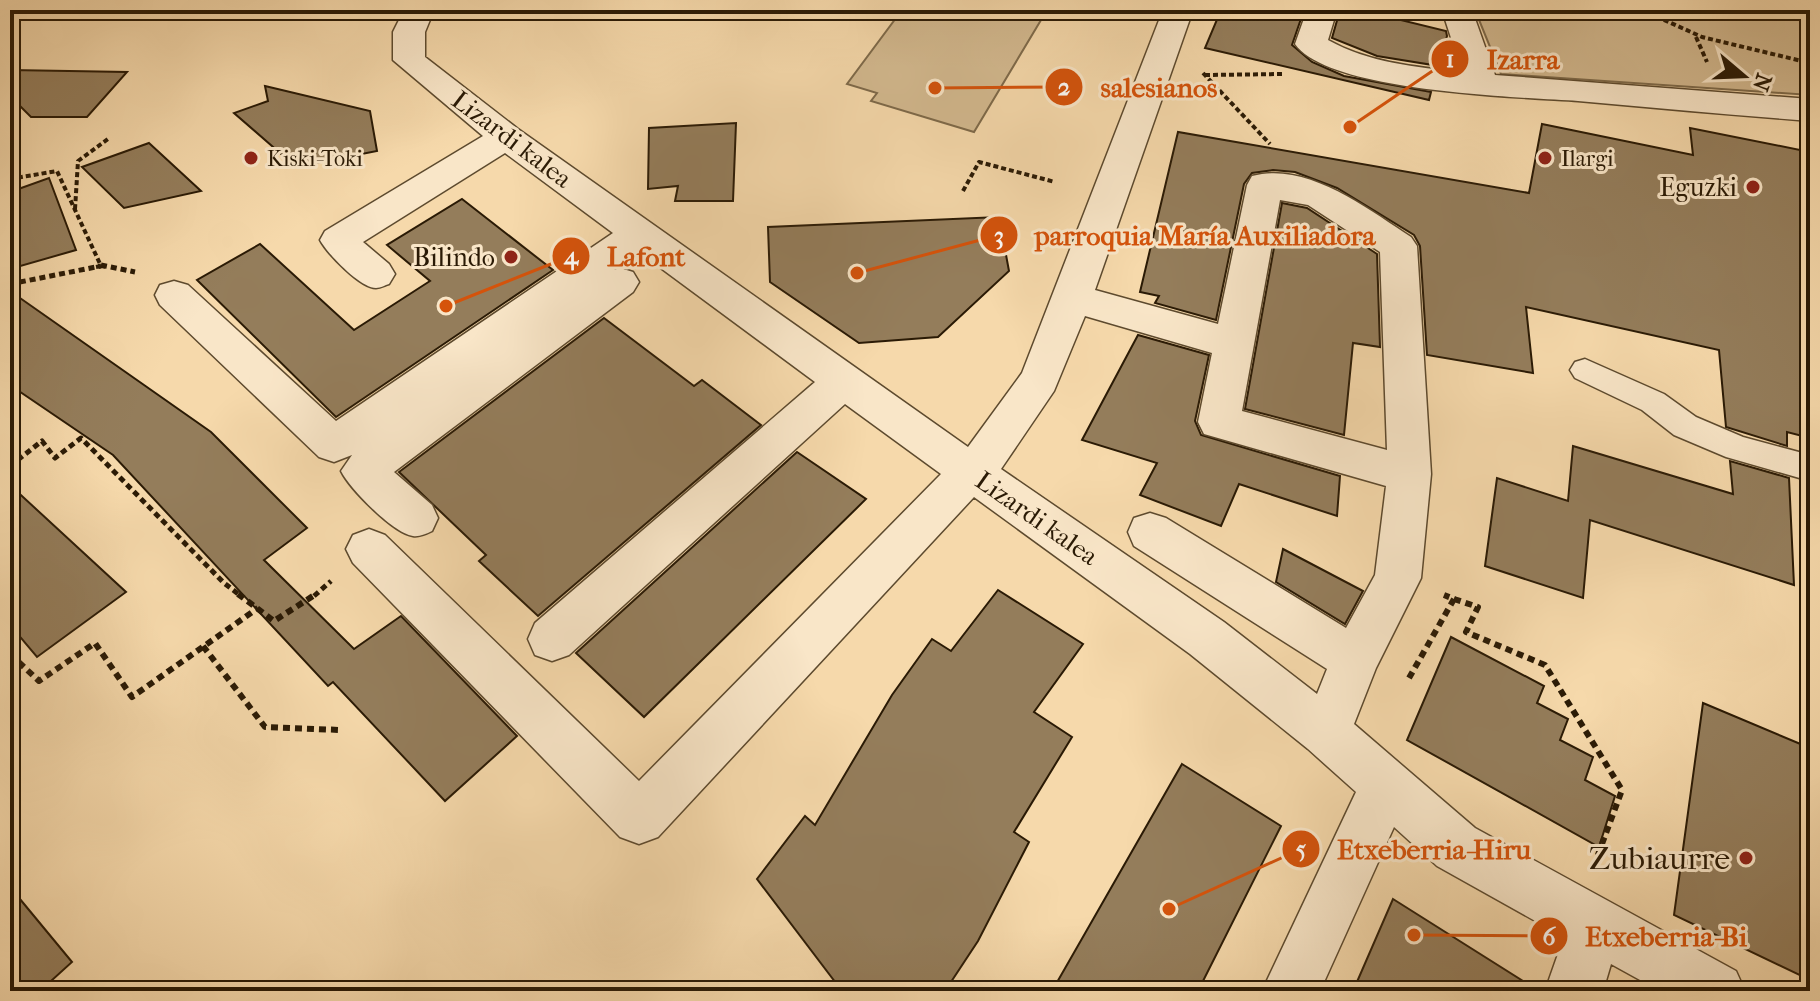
<svg xmlns="http://www.w3.org/2000/svg" width="1820" height="1001" font-family="'IM FELL French Canon',serif">
<rect width="100%" height="100%" fill="#f6d9ab"/>
<filter id="stains"><feTurbulence type="fractalNoise" baseFrequency=".0025" numOctaves="4"/><feColorMatrix values="0 0 0 0 .2 0 0 0 0 .09 0 0 0 0 .02 0 0 0 .5 -.17"/></filter>
<radialGradient id="worn" r=".72"><stop offset=".6" stop-color="#630" stop-opacity="0"/><stop offset="1" stop-color="#630" stop-opacity=".3"/></radialGradient>
<g fill="#d3b98f" stroke="#7e6a4a" stroke-width="2">
<polygon points="902,10 1047,10 974,132 871,101 877,93 847,84"/>
<polygon points="1475,10 1810,10 1810,95 1501,74"/>
</g>
<g fill="#947d5b" stroke="#2a1a05" stroke-width="2">
<polygon points="1221,10 1304,10 1292,45 1312,62 1344,76 1431,92 1429,100 1205,48"/>
<polygon points="1340,10 1360,10 1446,31 1447,36 1439,66 1377,56 1332,38"/>
<polygon points="10,70 127,72 87,117 31,117 10,96"/>
<polygon points="265,86 370,111 377,151 296,167 234,113 268,101"/>
<polygon points="736,123 733,201 675,201 678,186 648,189 649,128"/>
<polygon points="1542,124 1693,155 1690,128 1810,152 1810,438 1787,432 1787,446 1726,427 1719,350 1526,307 1533,373 1427,355 1420,246 1414,235 1337,188 1295,172 1273,170 1252,173 1244,184 1216,320 1155,303 1159,296 1140,292 1178,132 1529,193"/>
<polygon points="149,143 201,191 124,208 82,167"/>
<polygon points="49,178 76,250 10,269 10,192"/>
<polygon points="462,199 553,270 336,417 197,280 260,244 354,330 430,281 387,245"/>
<polygon points="1282,203 1307,208 1377,254 1380,347 1353,343 1344,435 1245,409"/>
<polygon points="999,217 1009,271 938,337 859,343 770,282 768,227"/>
<polygon points="10,291 211,432 307,528 264,560 354,649 401,616 517,736 445,801 333,682 328,686 113,455 10,385"/>
<polygon points="604,318 694,386 702,380 761,425 538,616 479,561 486,555 399,472"/>
<polygon points="1138,335 1209,355 1195,421 1201,435 1340,476 1337,516 1239,484 1221,526 1140,495 1157,463 1082,440"/>
<polygon points="1573,446 1733,494 1730,461 1789,478 1794,585 1590,520 1583,598 1485,566 1497,478 1568,501"/>
<polygon points="797,452 866,499 644,717 576,653"/>
<polygon points="10,485 126,592 37,657 10,625"/>
<polygon points="1283,549 1363,591 1345,624 1276,582"/>
<polygon points="998,590 1083,644 1034,712 1072,737 1014,832 1029,842 978,941 945,991 842,991 757,879 805,816 815,825 892,695 932,639 951,651"/>
<polygon points="1451,637 1544,686 1537,703 1568,719 1560,740 1593,757 1585,780 1615,796 1599,847 1407,740"/>
<polygon points="1703,703 1810,748 1810,980 1674,915"/>
<polygon points="1182,764 1281,826 1198,991 1052,991"/>
<polygon points="10,887 72,962 40,991 10,991"/>
<polygon points="1393,899 1539,991 1353,991"/>
</g>
<g fill="none" stroke-linecap="round" stroke-linejoin="round">
<defs>
<polygon id="lane" points="1585,359 1664,394 1696,417 1743,437 1810,455 1810,481 1726,457 1674,435 1642,410 1575,378 1570,370 1575,362"/>
<g id="street">
<path d="M404 10H434L425 32V57L518 129 968 447 1022 373 1163 10H1193L1095 290 1218 324 1247 185 1252 176C1307 161 1368 209 1411 237L1417 246 1431 474 1421 578 1376 668 1354 724 1475 828 1736 971 1745 991H1660L1611 964 1603 991H1545L1564 937 1437 866 1394 827 1320 991H1262L1356 792 1308 749 1190 654 974 497 658 837 639 844 620 837 353 563 346 549 353 535 369 529 385 535 639 781 941 474 845 404 569 655 552 661 535 655 528 639 535 623 815 382 639 252 614 270 620 268 633 272 639 282 633 292 394 472 432 505 438 518 432 531C426 534 419 537 413 536 393 533 350 489 341 471L352 455 334 462 319 457 160 305 155 295 160 285 174 281 188 285 336 421 613 233 505 153 363 242 389 264 395 274 389 284C385 285 381 288 376 288 360 288 327 253 320 240L325 231 483 136 393 60V32ZM1280 200 1308 205 1380 252 1387 450 1242 411ZM1085 316 1212 353 1198 422 1204 434 1386 486 1375 575 1346 628 1166 518 1150 513 1134 518 1128 532 1134 546 1327 669 1317 694 1224 622 1001 469 1054 391Z"/>
<path d="M1307 10H1337L1328 40C1369 63 1416 67 1462 72L1442 10H1472L1495 75 1810 99V121C1733 115 1655 108 1578 101 1520 97 1328 92 1295 44Z"/>
</g>
</defs>
<use href="#lane" stroke="#5d4a2e" stroke-width="3"/>
<use href="#street" stroke="#5d4a2e" stroke-width="3"/>
<g stroke="#2a1a05" stroke-width="4" stroke-dasharray="5 3" stroke-linecap="butt">
<polyline points="1642,10 1702,37 1810,63"/>
<polyline points="1696,37 1707,62"/>
<polyline points="1203,73 1270,144"/>
<polyline points="1205,75 1283,74"/>
<polyline points="10,179 57,171 101,266 107,267"/>
<polyline points="963,191 979,162 1055,182"/>
<polyline points="75,209 78,161 108,139"/>
<polyline points="96,267 101,266"/>
</g>
<g stroke="#2a1a05" stroke-width="5" stroke-dasharray="6 4" stroke-linecap="butt">
<polyline points="101,265 135,272"/>
<polyline points="10,284 101,266"/>
<polyline points="10,466 42,441 55,458 81,438 224,583 241,596"/>
<polyline points="314,596 331,581"/>
</g>
<g stroke="#2a1a05" stroke-width="6" stroke-dasharray="7 5" stroke-linecap="butt">
<polyline points="238,594 274,621 316,594"/>
<polyline points="1454,599 1478,607 1466,632 1545,665 1622,790 1596,860"/>
<polyline points="203,646 265,727 341,730"/>
<polyline points="10,654 39,681 95,643 132,697 258,608"/>
<polyline points="1409,678 1454,599 1444,595"/>
</g>
<use href="#lane" fill="#f9e6c8" fill-rule="evenodd"/>
<use href="#street" fill="#f9e6c8" fill-rule="evenodd"/>
</g>
<g fill="#8f2418" stroke="#f9e6c8" stroke-width="3">
<circle cx="251" cy="158" r="8"/>
<circle cx="1545" cy="158" r="8"/>
<circle cx="1753" cy="187" r="8"/>
<circle cx="511" cy="257" r="8"/>
<circle cx="1746" cy="858" r="8"/>
</g>
<g text-anchor="middle" stroke-width="6" stroke-linejoin="round" paint-order="stroke">
<g font-size="22" fill="#2a1a05" stroke="#f9e6c8" text-anchor="start">
<text x="267" y="166">Kiski-Toki</text>
<text x="1561" y="166">Ilargi</text>
</g>
<g font-size="26" fill="#2a1a05" stroke="#f9e6c8">
<text transform="translate(512 139) rotate(37)" y="9">Lizardi kalea</text>
<text transform="translate(1037 518) rotate(35)" y="9">Lizardi kalea</text>
</g>
<g font-size="26" fill="#2a1a05" stroke="#f9e6c8" text-anchor="end">
<text x="1737" y="196">Eguzki</text>
<text x="495" y="266">Bilindo</text>
</g>
<g font-size="32" fill="#2a1a05" stroke="#f9e6c8" text-anchor="end">
<text x="1730" y="869">Zubiaurre</text>
</g>
</g>
<path fill="none" stroke="#d5530b" stroke-width="3" d="M1350 127L1450 59M935 88L1064 87M857 273L999 235M446 306L571 256M1169 909L1301 849M1414 935L1549 936"/>
<g fill="#d5530b" stroke="#f9e6c8" stroke-width="3">
<circle cx="1350" cy="127" r="8"/>
<circle cx="935" cy="88" r="8"/>
<circle cx="857" cy="273" r="8"/>
<circle cx="446" cy="306" r="8"/>
<circle cx="1169" cy="909" r="8"/>
<circle cx="1414" cy="935" r="8"/>
<circle cx="1450" cy="59" r="20"/>
<circle cx="1064" cy="87" r="20"/>
<circle cx="999" cy="235" r="20"/>
<circle cx="571" cy="256" r="20"/>
<circle cx="1301" cy="849" r="20"/>
<circle cx="1549" cy="936" r="20"/>
</g>
<g font-size="24" text-anchor="middle" font-weight="bold" fill="#fff">
<text x="1450" y="67">1</text>
<text x="1064" y="95">2</text>
<text x="999" y="244">3</text>
<text x="571" y="264">4</text>
<text x="1301" y="857">5</text>
<text x="1549" y="945">6</text>
</g>
<g font-size="28" text-anchor="middle" font-weight="bold" fill="#d5530b" stroke="#f9e6c8" stroke-width="6" stroke-linejoin="round" paint-order="stroke">
<text x="1523" y="69">Izarra</text>
<text x="1159" y="97">salesianos</text>
<text x="1205" y="245">parroquia María Auxiliadora</text>
<text x="646" y="266">Lafont</text>
<text x="1434" y="859">Etxeberria-Hiru</text>
<text x="1666" y="946">Etxeberria-Bi</text>
</g>
<rect width="1820" height="1001" fill="none" stroke="#f6d9ab" stroke-width="40"/>
<rect x="12" y="12" width="1796" height="977" fill="none" stroke="#2a1a05" stroke-width="4"/>
<rect x="20" y="20" width="1780" height="961" fill="none" stroke="#2a1a05" stroke-width="2"/>
<g transform="translate(1744 76) rotate(109)" stroke="#f9e6c8" stroke-width="6" paint-order="stroke">
<path d="M0-6L14 30L0 20L-14 30Z" fill="#2a1a05"/>
<text y="-12" font-size="22" font-weight="bold" text-anchor="middle" fill="#2a1a05">N</text>
</g>
<rect width="100%" height="100%" filter="url(#stains)"/>
<rect width="100%" height="100%" fill="url(#worn)"/>
</svg>
